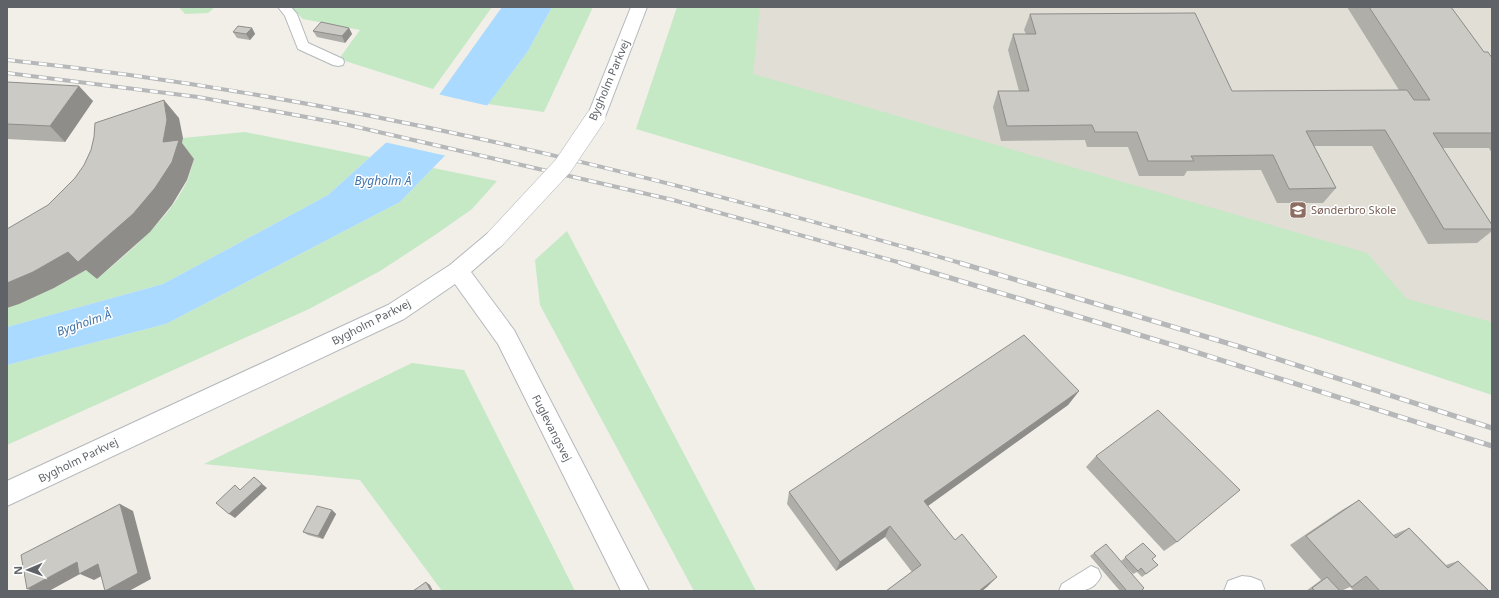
<svg xmlns="http://www.w3.org/2000/svg" width="1499" height="598" font-family="'Noto Sans',sans-serif">
<rect width="100%" height="100%" fill="#f1efe8"/>
<polygon fill="#e1ded6" points="731,7 1492,7 1492,334 718,87"/>
<g fill="#c5e8c5">
<polygon points="179,7 215,7 208,13 185,14"/>
<polygon points="291,7 492,7 433,89 339,59 360,30 303,19"/>
<polygon points="552,7 593,7 544,112 488,104 528,51"/>
<polygon points="677,7 760,7 753,74 1367,253 1407,299 1492,322 1492,395 1321,338 1133,278 636,129"/>
<path d="M245 132 370 157 328 195 163 284 7 327V308L54 288 88 269 97 279C129 252 171 218 188 179 190 173 192 166 194 159L178 161 183 138Z"/>
<polygon points="433,168 497,181 472,209 435,235 380,271 309,309 7,445 7,365 166,324 400,202"/>
<polygon points="567,231 756,591 694,591 540,305 535,260"/>
<polygon points="412,363 464,370 575,591 442,591 360,480 204,464"/>
</g>
<polygon fill="#aadaff" points="502,7 552,7 528,51 465,135 400,202 166,324 7,365 7,327 163,284 328,195 439,95"/>
<polygon fill="#f1efe8" points="437,94 489,106 466,136 447,156 384,142"/>
<g fill="none" stroke-linecap="round" stroke-linejoin="round">
<defs>
<g id="service">
<polygon points="278,7 291,7 297,14 308,43 343,59 344,62 343,65 338,66 333,65 298,49 285,16"/>
<path d="M1091 566 1098 569 1101 576C1093 594 1076 591 1059 591L1062 584Z"/>
</g>
<polygon id="minor" points="1242,576 1251,577 1261,581 1265,591 1224,591 1228,581"/>
<g id="tertiary">
<polygon points="631,7 647,7 605,117 603,122 596,124 589,122 587,117"/>
<polygon points="495,231 502,233 505,239 502,245 471,272 514,330 649,591 621,591 498,344 455,284 404,319 7,506 7,481 388,305 450,265 488,233"/>
</g>
</defs>
<use href="#service" stroke="#b5b8bc" stroke-width="2"/>
<use href="#minor" stroke="#b5b8bc" stroke-width="2"/>
<use href="#tertiary" stroke="#b5b8bc" stroke-width="2"/>
<use href="#service" fill="#fff" fill-rule="evenodd"/>
<use href="#minor" fill="#fff" fill-rule="evenodd"/>
<use href="#tertiary" fill="#fff" fill-rule="evenodd"/>
<defs>
<g id="rail-far1">
<path d="M7 60C332 94 651 174 964 264"/>
<polyline points="7,73 198,97 344,124 673,200 905,264"/>
</g>
<g id="rail">
<polyline points="901,263 1186,349 1492,446"/>
<polyline points="960,263 1237,346 1492,428"/>
</g>
</defs>
<use href="#rail-far1" stroke="#b6b7b8" stroke-width="4"/>
<use href="#rail" stroke="#b6b7b8" stroke-width="5"/>
<use href="#rail-far1" stroke="#fff" stroke-width="2.5" stroke-dasharray="8" stroke-linecap="butt"/>
<use href="#rail" stroke="#fff" stroke-width="3.5" stroke-dasharray="10" stroke-linecap="butt"/>
<defs>
<polyline id="tertiary-bridge" points="495,239 563,166 596,117"/>
</defs>
<use href="#tertiary-bridge" stroke="#b5b8bc" stroke-width="20" stroke-linecap="butt"/>
<use href="#tertiary-bridge" stroke="#fff" stroke-width="19"/>
</g>
<g fill="#afaea9">
<polygon points="1347,7 1451,7 1484,52 1492,58 1492,153 1489,148 1443,148 1492,225 1492,231 1477,243 1428,244 1372,146 1314,146 1336,188 1323,203 1277,203 1261,170 1187,171 1184,176 1139,176 1128,147 1087,147 1085,140 1001,141 993,107 998,91 1019,91 1008,50 1013,34 1026,34 1024,30 1030,14 1232,91 1399,90"/>
<polygon points="252,28 255,34 250,40 237,38 233,32"/>
<polygon points="349,28 352,34 345,43 317,37 313,31"/>
<polygon points="7,82 93,101 65,142 7,139"/>
<polygon points="1079,391 1068,405 928,506 988,586 982,591 886,591 912,572 885,537 836,571 787,504 789,492"/>
<polygon points="1096,456 1177,542 1164,551 1086,467"/>
<polygon points="1359,500 1393,535 1409,528 1446,565 1458,561 1489,591 1354,591 1350,587 1341,591 1306,591 1321,580 1290,545 1342,510"/>
<polygon points="332,510 336,514 323,539 308,535 303,532"/>
<polygon points="1143,543 1152,559 1146,574 1142,577 1137,572 1133,574 1121,561"/>
<polygon points="1094,553 1141,591 1120,591 1090,556"/>
</g>
<g fill="#8f8d8a">
<polygon points="252,28 255,34 250,40 246,34"/>
<polygon points="349,28 352,34 345,43 342,36"/>
<polygon points="79,86 93,101 65,142 50,126"/>
<polygon points="164,100 179,118 183,138 182,143 194,159 187,180 172,205 150,232 97,279 86,270 54,288 19,304 7,308 7,283"/>
<polygon points="1079,391 1068,405 918,513 924,501"/>
<polygon points="254,477 267,488 235,518 229,514"/>
<polygon points="120,504 133,511 151,579 129,591 105,591"/>
<polygon points="332,510 336,514 323,539 318,536"/>
<polygon points="890,526 885,537 836,571 840,562"/>
<polygon points="77,562 98,564 113,570 94,580 80,574 49,591 34,591 27,589"/>
<polygon points="997,577 988,586 982,591 979,591"/>
<polygon points="426,582 430,585 433,591 431,591"/>
</g>
<g fill="#cccac5" stroke="#8f8d8a">
<polygon points="1369,7 1451,7 1484,52 1488,52 1492,58 1492,133 1433,133 1492,225 1492,229 1444,229 1385,130 1306,131 1336,188 1289,189 1273,155 1191,156 1194,161 1148,161 1137,132 1095,132 1092,125 1007,126 998,91 1029,91 1013,34 1036,34 1030,14 1195,13 1232,91 1407,90 1414,100 1430,100"/>
<polygon points="321,22 349,28 342,36 313,31"/>
<polygon points="238,26 252,28 246,34 233,32"/>
<polygon points="7,82 79,86 50,126 7,124"/>
<polygon points="164,100 167,120 163,142 179,140 172,162 155,188 133,214 78,262 68,252 33,272 7,283 7,229 48,205 75,178 84,165 91,150 94,137 95,123"/>
<polygon points="1024,335 1079,391 924,501 955,540 962,534 997,577 979,591 886,591 921,565 890,526 840,562 789,492"/>
<polygon points="1158,410 1240,490 1177,542 1096,456"/>
<polygon points="254,477 262,484 229,514 216,503 235,485 240,490"/>
<polygon points="1359,500 1396,538 1409,528 1448,568 1458,561 1489,591 1380,591 1366,576 1352,587 1306,536"/>
<polygon points="120,504 138,573 105,591 98,564 79,574 77,562 27,589 21,555"/>
<polygon points="317,506 332,510 318,536 303,532"/>
<polygon points="1143,543 1156,556 1152,559 1158,565 1146,574 1141,568 1138,571 1125,557"/>
<polygon points="1106,544 1144,588 1141,591 1127,591 1094,553"/>
<polygon points="1327,577 1340,591 1315,591 1312,588"/>
<polygon points="426,582 431,591 413,591"/>
</g>
<defs>
<symbol id="school-square" viewBox="-11 -11 22 22"><rect x="-9" y="-9" width="18" height="18" rx="4" fill="#8d6e63" stroke="#fff"/><path d="M0-5L7-2L0 1L-7-2ZM-4 1L0 2.5L4 1V4Q0 6-4 4Z" fill="#fff"/></symbol>
</defs>
<g fill-rule="evenodd">
<use href="#school-square" x="1288" y="200" width="20" height="20"/>
</g>
<g text-anchor="middle" stroke-width="3" stroke-linejoin="round" paint-order="stroke">
<g font-size="11" fill="#5f6368" stroke="#fff">
<text transform="translate(609 80) rotate(-67)" y="4">Bygholm Parkvej</text>
<text transform="translate(371 322) rotate(-27)" y="4">Bygholm Parkvej</text>
<text transform="translate(552 428) rotate(63)" y="4">Fuglevangsvej</text>
<text transform="translate(78 460) rotate(-26)" y="4">Bygholm Parkvej</text>
</g>
<g font-size="11" fill="#785e54" stroke="#fff" text-anchor="start">
<text x="1311" y="214">Sønderbro Skole</text>
</g>
<g font-size="12" font-style="italic" fill="#4174aa" stroke="#fff">
<text x="383" y="185">Bygholm Å</text>
<text transform="translate(84 323) rotate(-19)" y="4">Bygholm Å</text>
</g>
</g>
<rect width="1499" height="598" fill="none" stroke="#5f6368" stroke-width="16"/>
<g transform="translate(28 570) rotate(268)" stroke="#ffffff" stroke-width="3" paint-order="stroke">
<path d="M0-3L7 15L0 10L-7 15Z" fill="#5f6368"/>
<text y="-6" font-size="11" font-weight="bold" text-anchor="middle" fill="#5f6368">N</text>
</g>
</svg>
